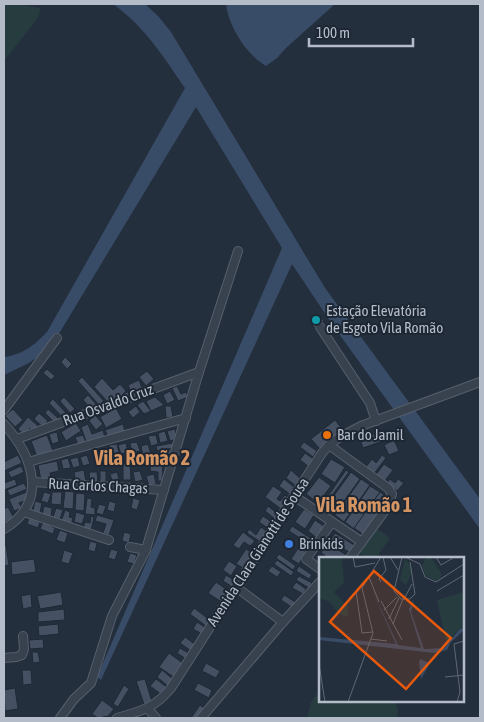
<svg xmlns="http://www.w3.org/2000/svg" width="484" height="722" font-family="'Asap Condensed',sans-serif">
<rect width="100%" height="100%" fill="#242f3e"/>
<g fill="#263c3f">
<polygon points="4,4 18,4 41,8 37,19 4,61"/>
<polygon points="375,527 390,538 376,558 367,558 358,552"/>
<polygon points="320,690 320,701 395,701 398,710 397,718 307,718 311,702"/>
</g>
<g fill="#394c67">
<path d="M113 4H145L158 16 171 32 325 288 480 499V529L334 327 292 264 101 680 97 677 282 248 196 107 60 332 41 355 27 364 4 375V357C24 354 33 346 47 332L185 88C162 55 146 28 113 4Z"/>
<path d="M226 4H335L286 48 277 58 266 66C246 54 229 27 226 4Z"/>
</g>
<g fill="#455162" stroke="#1f2835">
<polygon points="318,313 324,321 314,328 309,319"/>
<polygon points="65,357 72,364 67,369 61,362"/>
<polygon points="47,369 55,376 51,380 43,373"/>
<polygon points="147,371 154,379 146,386 139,377"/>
<polygon points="82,377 104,401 99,405 78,381"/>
<polygon points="102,378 113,390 120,384 126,391 120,397 107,401 94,387"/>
<polygon points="139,380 142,388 131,392 128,385"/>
<polygon points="177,386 181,394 186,392 188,397 178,401 172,388"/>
<polygon points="170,391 175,400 167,404 163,395"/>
<polygon points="88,395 96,404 91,409 83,400"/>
<polygon points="64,397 75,409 70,413 60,401"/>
<polygon points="155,397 164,405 151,411 146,401"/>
<polygon points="53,399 68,415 64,419 49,403"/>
<polygon points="143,401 151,411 144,414 137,405"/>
<polygon points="136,406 140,412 133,418 128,412"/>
<polygon points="165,406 171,406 173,417 166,418"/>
<polygon points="116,408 122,419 106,428 100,417"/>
<polygon points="13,409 23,420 15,427 5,416"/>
<polygon points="48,409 59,419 55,423 45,413"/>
<polygon points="39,413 48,421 43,427 34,419"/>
<polygon points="95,415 103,424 96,430 89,421"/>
<polygon points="28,417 38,426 33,431 30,428 24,435 18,429"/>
<polygon points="335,420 343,430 320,449 311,439"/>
<polygon points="76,423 81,431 66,441 61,432"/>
<polygon points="88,424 92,434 103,430 105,438 87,444 81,427"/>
<polygon points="123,424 125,431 108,437 105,430"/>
<polygon points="175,429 177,439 170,441 167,431"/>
<polygon points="165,431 168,441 160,443 158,433"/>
<polygon points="57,432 59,442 52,444 49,434"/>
<polygon points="379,432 383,441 363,448 360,439"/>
<polygon points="47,435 53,451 37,457 31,441"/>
<polygon points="83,435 86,442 78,445 75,437"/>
<polygon points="156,435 158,444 151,446 148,436"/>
<polygon points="394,440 399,451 389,455 384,445"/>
<polygon points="137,442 140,451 132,453 130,443"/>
<polygon points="304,442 317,451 313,457 300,447"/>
<polygon points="126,443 128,452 121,454 118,445"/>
<polygon points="173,443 174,448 157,451 156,446"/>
<polygon points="117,444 119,453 112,455 109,445"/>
<polygon points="148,444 151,454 143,456 141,446"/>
<polygon points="170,449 171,454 154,457 153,452"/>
<polygon points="105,453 107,463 100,465 97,455"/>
<polygon points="305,453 315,460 309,467 300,460"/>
<polygon points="18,455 22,463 4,471 4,462"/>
<polygon points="87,455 90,464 83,466 80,457"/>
<polygon points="382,455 386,458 373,475 365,468 372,459 376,463"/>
<polygon points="78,457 80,466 73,468 70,459"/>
<polygon points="68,458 71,468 63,469 61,460"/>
<polygon points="331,459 345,467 335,483 321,474"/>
<polygon points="151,460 163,461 162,481 158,481 158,472 150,471"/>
<polygon points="57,461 59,471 50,473 52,481 41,480 38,465"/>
<polygon points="123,463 130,463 131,480 123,480"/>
<polygon points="384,464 393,470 384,482 375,476"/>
<polygon points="21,466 24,472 11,478 8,472"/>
<polygon points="84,470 86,482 76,483 74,472"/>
<polygon points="291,470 302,480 297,487 286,478"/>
<polygon points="346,470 349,472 323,508 321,506"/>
<rect x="100" y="471" width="6" height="13"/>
<polygon points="140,471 143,480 135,482 133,472"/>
<polygon points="89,472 97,472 98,483 90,483"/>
<polygon points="117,472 120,482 113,484 110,474"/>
<polygon points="351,472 360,479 334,515 325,508"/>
<polygon points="154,474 156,484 149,486 146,476"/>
<polygon points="319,477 331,486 318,503 306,494"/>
<polygon points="15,479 17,485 4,490 4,483"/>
<polygon points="284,479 294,487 292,490 294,491 291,495 279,486"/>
<polygon points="361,479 370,485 344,522 335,515"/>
<polygon points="390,479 395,483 398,479 404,483 397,491 387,483"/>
<polygon points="24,483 27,489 10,496 7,490"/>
<polygon points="273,486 282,492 277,499 280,501 285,495 289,498 281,509 265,497"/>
<polygon points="370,486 380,492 354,529 345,522"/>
<polygon points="29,491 27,500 19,503 22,508 14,511 9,499"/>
<polygon points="65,491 74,492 73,509 63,508"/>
<polygon points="44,492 51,494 48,503 41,501"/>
<polygon points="52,492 62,492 61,505 51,504"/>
<polygon points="380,492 390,499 364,535 354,528"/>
<polygon points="76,493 85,494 84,511 75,510"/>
<polygon points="87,498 92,499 91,507 95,508 95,515 85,514"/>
<polygon points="133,498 140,500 137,510 131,508"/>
<polygon points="35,501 42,503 40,513 33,511"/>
<polygon points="109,501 116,503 114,512 107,510"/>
<polygon points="99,504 106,506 103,515 96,513"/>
<polygon points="44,506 52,508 51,517 42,515"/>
<polygon points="268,506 278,514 275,519 265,511"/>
<polygon points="8,507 14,518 4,523 4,509"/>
<polygon points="56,508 63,510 60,519 53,517"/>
<polygon points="304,509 314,515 305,529 295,522"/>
<polygon points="65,510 70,512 69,517 73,518 71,526 61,522"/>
<polygon points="76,512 85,515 82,524 74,522"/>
<polygon points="97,515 114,520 109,535 103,533 106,524 95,521"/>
<polygon points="91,516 94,517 91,531 83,529 85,522 90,523"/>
<polygon points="263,516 273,523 269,529 259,522"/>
<polygon points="29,518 40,522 38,528 27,524"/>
<polygon points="315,520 325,527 317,538 308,531"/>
<polygon points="43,522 55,528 53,534 40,529"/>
<polygon points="292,526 315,541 312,546 289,531"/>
<polygon points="261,527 269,533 262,543 247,533 249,529 256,535"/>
<polygon points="60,530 68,533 65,543 56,540"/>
<polygon points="124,532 131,534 129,543 122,541"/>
<polygon points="243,532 255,541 250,546 244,542 239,549 233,545"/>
<polygon points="335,533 354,545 349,552 330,541"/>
<polygon points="286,539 295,544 291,550 283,545"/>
<polygon points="90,541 97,543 95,552 88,550"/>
<polygon points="327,543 348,556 346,558 329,558 321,553"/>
<polygon points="6,545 9,565 4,566 4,546"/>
<polygon points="299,547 306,552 299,564 291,559"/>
<polygon points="111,549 118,551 115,560 108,558"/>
<polygon points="246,549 255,554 245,569 236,564"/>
<polygon points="64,550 73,553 69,564 61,562"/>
<polygon points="130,553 137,555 134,564 127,562"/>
<polygon points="279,554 296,566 293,570 276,558"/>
<polygon points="34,559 36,572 12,575 11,562"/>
<polygon points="277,560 294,572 291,576 274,564"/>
<polygon points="229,561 237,566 231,576 223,570"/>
<polygon points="272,566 281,572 277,577 268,571"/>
<polygon points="299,566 312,575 309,579 296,571"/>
<polygon points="226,575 237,582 234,588 223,581"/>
<polygon points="299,576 312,583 309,588 296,580"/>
<polygon points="216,582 230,592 223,603 208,593"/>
<polygon points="296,582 306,589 303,594 292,588"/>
<polygon points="61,592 63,605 40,609 37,596"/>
<polygon points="31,594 32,607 23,609 21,596"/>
<polygon points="284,595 297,603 293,608 281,600"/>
<polygon points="194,608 210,620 206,626 190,614"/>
<polygon points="64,609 65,620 38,622 38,612"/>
<polygon points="197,622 206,628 202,634 193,629"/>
<polygon points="58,624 59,634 39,636 38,626"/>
<polygon points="185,637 196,645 191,651 180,643"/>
<polygon points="43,639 44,648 30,649 29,640"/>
<polygon points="180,648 190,654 186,659 177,653"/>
<polygon points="32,652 38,652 40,662 33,663"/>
<polygon points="169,653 184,664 175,678 159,667"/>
<polygon points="206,663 220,671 216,678 202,671"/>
<polygon points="22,670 31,670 32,684 23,685"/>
<polygon points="162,670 174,680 169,687 157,677"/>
<polygon points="145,679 153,705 145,707 136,681"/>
<polygon points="156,679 168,688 162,695 150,686"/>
<polygon points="198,683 212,690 209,698 194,690"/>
<polygon points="124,685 129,689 118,707 113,704"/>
<polygon points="15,688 18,709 5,711 4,690"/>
<polygon points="102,700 114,709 108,716 98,718 92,714"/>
<polygon points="200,705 204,708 197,718 191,718"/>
</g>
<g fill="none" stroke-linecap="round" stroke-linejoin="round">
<defs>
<g id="minor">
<polyline points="320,327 370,403 376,421"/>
<polyline points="4,410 57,338"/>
<path d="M4 424C33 456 49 502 4 529"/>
<polyline points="17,439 199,372"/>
<polyline points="329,445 388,488 392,494 389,505 350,558"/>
<polyline points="28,462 186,418"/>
<polyline points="33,482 164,490"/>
<polyline points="294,496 362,542"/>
<polyline points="24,512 109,540"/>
<polyline points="130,547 146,550 147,546 199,372 238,251"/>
<polyline points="320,569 306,559 332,522"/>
<polyline points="236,587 283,622"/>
<polyline points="4,658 16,657 22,655 24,649 23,636"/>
<polyline points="148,709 156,718"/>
<polyline points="60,718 74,699 91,683 112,616 146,550"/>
<path d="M117 718C141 711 155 708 171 688L294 496 322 453 329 445 340 437 361 426 480 382"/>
<polyline points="201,718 283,622 320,582"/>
</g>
</defs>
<use href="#minor" stroke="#565f6c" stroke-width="10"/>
<use href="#minor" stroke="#38414e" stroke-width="8"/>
</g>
<circle fill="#0f9aa8" stroke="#1d2633" stroke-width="2" cx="316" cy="320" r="5"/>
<circle fill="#e8710a" stroke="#1d2633" stroke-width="2" cx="327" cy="435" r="5"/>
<circle fill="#3f7fe0" stroke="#1d2633" stroke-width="2" cx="289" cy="544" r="5"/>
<g text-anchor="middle" stroke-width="4" stroke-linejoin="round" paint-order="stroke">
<g font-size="15" fill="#b4bcc9" stroke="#1d2633" text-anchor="start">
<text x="326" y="316">Estação Elevatória<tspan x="326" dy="17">de Esgoto Vila Romão</tspan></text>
<text x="337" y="440">Bar do Jamil</text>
<text x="299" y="549">Brinkids</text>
</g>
<g font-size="15" fill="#b4bcc9" stroke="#1d2633">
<text transform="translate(108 405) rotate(-20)" y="5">Rua Osvaldo Cruz</text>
<text transform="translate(98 486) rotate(3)" y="5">Rua Carlos Chagas</text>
<text transform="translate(258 552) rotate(-57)" y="5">Avenida Clara Gianotti de Sousa</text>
</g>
<g font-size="20" font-weight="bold" fill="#d59563" stroke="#1d2633">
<text x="142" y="465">Vila Romão 2</text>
<text x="364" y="512">Vila Romão 1</text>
</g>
</g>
<g transform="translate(319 557)">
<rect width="145" height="145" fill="#242f3e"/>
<path d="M0 0H23L25 26 15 35 29 49V60L20 57 11 45 0 41ZM107 0H112L123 18 118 24 107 19 103 9ZM86 1 94 13 87 28 81 23ZM145 35V69L127 84 118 43Z" fill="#263c3f"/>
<path d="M51 29 79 88 102 91 90 52 95 43 92 55 105 92 125 91 140 73 145 70V73L131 86 128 93 115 96 0 83V80L77 87ZM101 102 111 106 102 122 100 105Z" fill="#394c67"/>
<path fill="none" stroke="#5e6776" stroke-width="1" d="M34 0 36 10 56 6M71 0 79 13M83 0 75 34 82 42H91L96 37 91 5M86 0 101 7M117 0 122 8 134 1M101 7 106 20 117 25 145 7M50 20 60 45M62 25 60 22 67 13 64 0M37 34 43 76 54 75M118 34 145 18M85 42 93 27M62 44 83 83M65 53 78 40M70 62 80 41M74 67 84 42M52 82 68 84M0 107 6 145M126 120 145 118M29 145 54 76 43 31 62 0M138 145 141 135 135 87 145 84"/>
<path fill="#e8590c" fill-opacity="0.15" stroke="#e8590c" stroke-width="2.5" d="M55 14 132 81 87 132 11 65Z"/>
<rect width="145" height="145" fill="none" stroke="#b4bcc9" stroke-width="2.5"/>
</g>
<rect width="484" height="722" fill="none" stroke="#b4bcc9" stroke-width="10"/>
<path d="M309 38v8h104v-8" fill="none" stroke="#b4bcc9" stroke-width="2.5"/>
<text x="316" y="38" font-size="15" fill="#b4bcc9" stroke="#1d2633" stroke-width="4" paint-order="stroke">100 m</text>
</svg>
